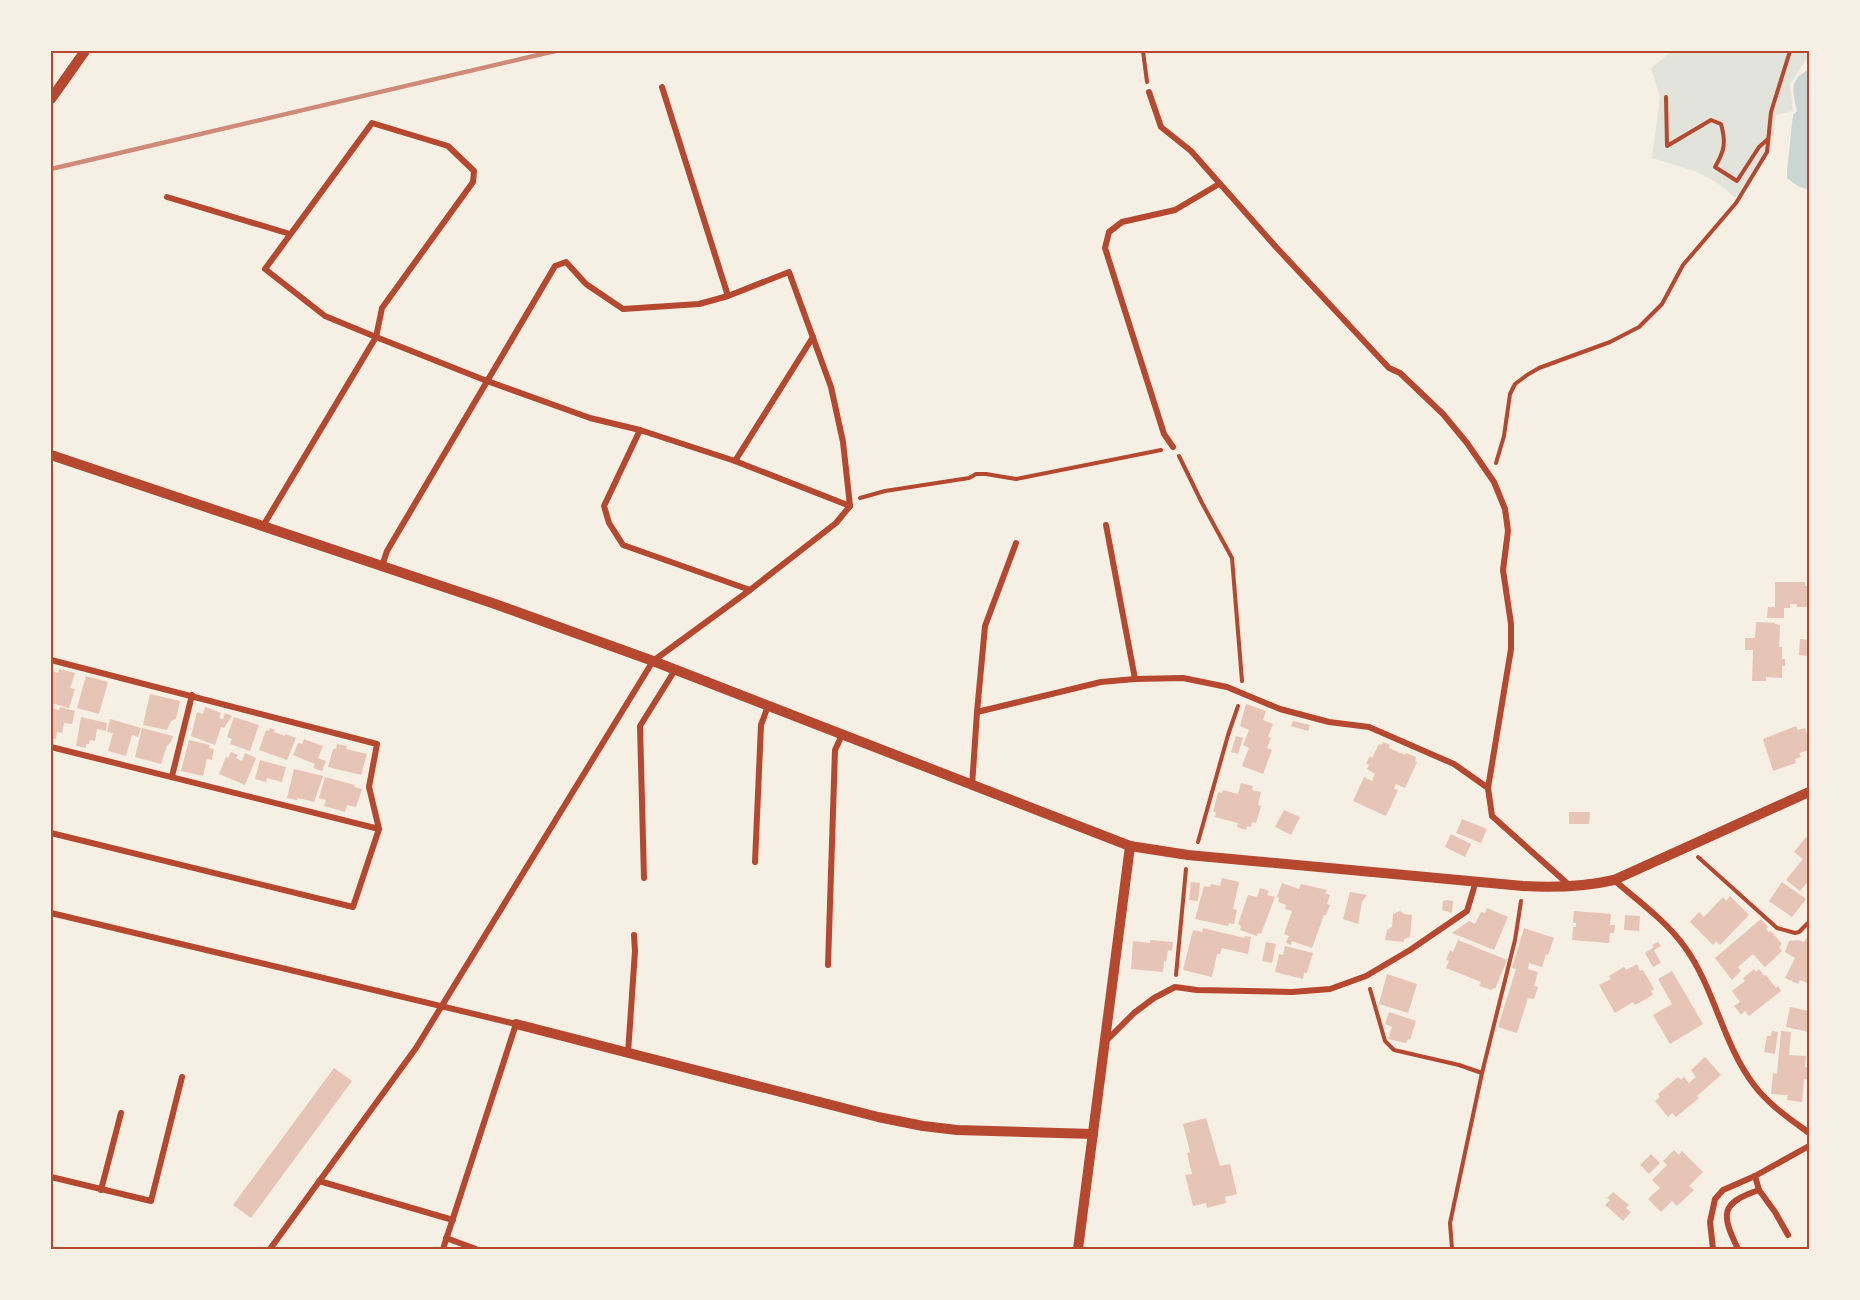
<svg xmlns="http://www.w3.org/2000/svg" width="1860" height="1300" font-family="Overpass,sans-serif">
<rect width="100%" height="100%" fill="#f6efe4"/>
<path fill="#e2e4dc" d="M1672 51H1809V55L1790 84 1793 111 1776 115 1772 148 1735 198C1710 172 1684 168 1652 158L1660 97 1651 68Z"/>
<path fill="#c9d6d2" d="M1809 69V190L1798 186 1787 178V171L1793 115 1797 111C1793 91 1788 81 1809 69Z"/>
<g fill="#e6c5b7">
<polygon points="1775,582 1805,582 1805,586 1809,586 1807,607 1797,607 1797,604 1790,604 1790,608 1784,608 1784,618 1767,618 1768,607 1775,607"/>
<polygon points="1756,622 1775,623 1775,624 1780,625 1779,647 1782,647 1782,659 1785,659 1785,666 1782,666 1782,678 1766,677 1766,681 1752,681 1753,650 1745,650 1745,638 1755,638"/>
<polygon points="1800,639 1809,640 1809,656 1799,655"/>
<polygon points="59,669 75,673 70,688 75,689 69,708 51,703 51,677 52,671 58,673"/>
<polygon points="86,676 108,682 99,714 77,708"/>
<polygon points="150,694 180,701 176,719 171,721 167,730 143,725"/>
<polygon points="1246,704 1266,711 1263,720 1273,724 1268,737 1271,738 1267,748 1272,750 1263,774 1242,766 1249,748 1243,745 1249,730 1240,726"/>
<polygon points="60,707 75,711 72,724 64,723 62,733 57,732 56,739 51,738 51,708 59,710"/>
<polygon points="205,707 221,713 219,718 223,719 225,713 232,716 224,728 221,727 215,745 191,736 197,712 203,714"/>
<polygon points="81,717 107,723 106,731 97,729 95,741 90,740 89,744 86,744 86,748 76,746"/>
<polygon points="234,717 259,725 250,751 230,744 232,739 227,737"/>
<polygon points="110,719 141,728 138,737 132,735 126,756 108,751 113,733 107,732"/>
<polygon points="1293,721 1310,725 1308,731 1291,726"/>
<polygon points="1796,726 1798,730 1805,728 1809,741 1809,750 1799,753 1801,757 1795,759 1796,763 1773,771 1763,739"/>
<polygon points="142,728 173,736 171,742 167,746 161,764 135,757"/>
<polygon points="270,728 275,730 274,732 285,736 285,734 296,738 287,760 259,750 266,730 269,731"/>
<polygon points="1236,736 1243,738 1238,754 1231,752"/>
<polygon points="304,739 323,746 318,758 326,761 322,771 313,768 315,764 293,755 298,743 302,744"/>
<polygon points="189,740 210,745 209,748 214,749 212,760 207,759 203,776 181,771"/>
<polygon points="1383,742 1390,745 1389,748 1405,755 1406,753 1416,757 1415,761 1417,762 1405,788 1396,784 1394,789 1398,790 1386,816 1353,801 1364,777 1372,781 1375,774 1367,769 1369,765 1366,763 1370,756 1372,758 1379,744 1381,745"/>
<polygon points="337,744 347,746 346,749 367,754 361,775 328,767 333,749 336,749"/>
<polygon points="231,752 238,755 236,758 242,761 245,753 256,758 245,785 219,774 226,757 228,758"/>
<polygon points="260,760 286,767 282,782 267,778 266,782 255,779"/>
<polygon points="294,769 323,776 314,802 298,798 297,800 287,798"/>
<polygon points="325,777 355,785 354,787 362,789 356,807 347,805 345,812 324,806 326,800 319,798"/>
<polygon points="1241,783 1253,786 1252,790 1261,792 1258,805 1261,806 1256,823 1252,822 1251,827 1247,826 1246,830 1237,827 1238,823 1215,817 1216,812 1213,812 1218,792 1222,793 1223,790 1238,794"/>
<polygon points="1284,810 1300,817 1291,835 1275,827"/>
<polygon points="1569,812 1590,812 1589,824 1569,824"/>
<polygon points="1462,819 1487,829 1481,843 1456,833"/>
<polygon points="1451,834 1471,844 1465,857 1445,847"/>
<polygon points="1806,837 1809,840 1809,880 1800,891 1786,880 1803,859 1794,852"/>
<polygon points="1222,878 1239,882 1233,909 1237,910 1234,924 1229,923 1228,926 1195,919 1204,886 1210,887 1211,884 1220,886"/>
<polygon points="1191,882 1200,883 1198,901 1189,900"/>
<polygon points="1782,882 1806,899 1792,917 1769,901"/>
<polygon points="1282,883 1299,889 1301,884 1327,890 1325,893 1330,895 1327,904 1330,905 1326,915 1324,915 1312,948 1292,941 1291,945 1286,943 1289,936 1284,934 1292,911 1285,909 1286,905 1278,902 1279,898 1277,897"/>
<polygon points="1260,888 1269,891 1267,895 1275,897 1261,934 1258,933 1257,936 1240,930 1241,926 1238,924 1248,895 1257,897"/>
<polygon points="1350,892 1367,895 1362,902 1358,924 1343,919"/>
<polygon points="1730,896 1749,915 1720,945 1716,941 1713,945 1690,922 1699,912 1704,917 1723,897 1726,901"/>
<polygon points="1447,900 1453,901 1452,913 1442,910 1443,901"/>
<polygon points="1487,908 1508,917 1494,950 1452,933 1469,921 1475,924 1481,912 1485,913"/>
<polygon points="1400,911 1404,914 1412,915 1410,937 1404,939 1404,942 1385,940 1387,930 1392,927 1393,914"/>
<polygon points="1574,911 1611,914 1610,925 1615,925 1614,933 1610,933 1609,943 1572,940 1573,927 1576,927 1576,923 1573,923"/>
<polygon points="1625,915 1640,916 1639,931 1624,930"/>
<polygon points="1761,919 1768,927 1766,929 1769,932 1771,931 1782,944 1779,947 1782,951 1765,967 1753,954 1738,967 1741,971 1732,980 1715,958"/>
<polygon points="1203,928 1244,938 1245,936 1251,937 1248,954 1222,948 1220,954 1217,954 1212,977 1183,970 1193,930 1202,932"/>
<polygon points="1524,928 1554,938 1548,955 1546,954 1542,967 1529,963 1528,969 1538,972 1534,986 1538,987 1534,999 1528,998 1517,1033 1498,1027 1516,969 1512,968"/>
<polygon points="1809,934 1809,984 1800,980 1798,984 1785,978 1795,958 1785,952 1789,941 1798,940 1804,942"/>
<polygon points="1150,940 1173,942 1172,951 1168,950 1166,962 1164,961 1163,972 1131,969 1133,941 1150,943"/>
<polygon points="1458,940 1507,960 1495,989 1493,988 1492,990 1479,986 1481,982 1446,968 1449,961 1446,960 1450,950 1453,952"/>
<polygon points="1266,942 1276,944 1272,963 1262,961"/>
<polygon points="1658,942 1661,946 1654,950 1661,963 1653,967 1645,953 1654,947 1652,945"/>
<polygon points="1285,946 1313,953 1307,973 1304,973 1303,979 1275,972 1279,954 1283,955"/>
<polygon points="1637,964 1640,971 1643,970 1654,989 1651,991 1653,995 1635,1005 1633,1002 1615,1013 1599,985 1611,979 1609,976 1624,967 1626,970"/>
<polygon points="1754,969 1756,972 1759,969 1764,976 1766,975 1776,988 1778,986 1781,991 1749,1016 1745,1011 1741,1015 1734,1006 1740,1002 1732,991 1745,981 1743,978"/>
<polygon points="1672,971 1703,1024 1670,1044 1653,1015 1672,1004 1658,979"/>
<polygon points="1387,974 1417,984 1408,1013 1379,1004"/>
<polygon points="1790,1007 1809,1011 1809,1032 1786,1027"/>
<polygon points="1389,1012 1416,1021 1410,1040 1408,1039 1406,1043 1388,1039 1392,1027 1385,1024"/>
<polygon points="1772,1031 1778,1032 1775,1054 1764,1052 1767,1036 1771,1036"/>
<polygon points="1781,1031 1791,1032 1789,1055 1806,1056 1805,1067 1809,1067 1809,1080 1804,1079 1802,1102 1787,1100 1788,1095 1771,1094 1773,1073 1777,1074"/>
<polygon points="1705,1057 1721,1075 1697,1096 1699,1098 1676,1117 1672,1113 1668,1117 1655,1101 1660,1097 1658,1094 1678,1077 1681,1080 1684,1077 1689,1083 1696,1077 1691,1070"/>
<polygon points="334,1068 352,1081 251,1218 233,1205"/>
<polygon points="1206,1118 1220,1166 1230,1164 1237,1194 1225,1197 1226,1203 1207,1208 1206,1203 1193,1206 1185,1175 1192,1174 1187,1153 1190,1152 1183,1124"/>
<polygon points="1674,1150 1679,1155 1682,1151 1703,1172 1689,1186 1694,1190 1677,1206 1672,1201 1661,1212 1648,1199 1660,1188 1652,1180 1667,1165 1663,1161"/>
<polygon points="1651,1154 1660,1163 1649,1174 1640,1165"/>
<polygon points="1613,1192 1629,1205 1626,1208 1631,1212 1623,1221 1605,1205 1610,1200 1607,1198"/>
</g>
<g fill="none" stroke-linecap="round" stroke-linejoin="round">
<g stroke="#b5482f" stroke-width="4">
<polyline points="1143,51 1147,82"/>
<path d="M1666 97 1667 146 1711 120 1721 124C1726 142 1725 150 1715 167L1737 181 1759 147 1768 139"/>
<polyline points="1179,456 1202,503 1232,558 1242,681"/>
<polyline points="1496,463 1504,436 1510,394 1515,384 1527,375 1539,368 1610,342 1639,327 1662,304 1683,265 1736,203 1767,152 1771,112 1790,51"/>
<polyline points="860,498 885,491 969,478 976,474 986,474 1016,479 1161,450"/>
<polyline points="1198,842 1228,735 1238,706"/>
<polyline points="1698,857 1777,928 1795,933 1799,932 1809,922"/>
<polyline points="1176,975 1186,869"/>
<polyline points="1370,989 1385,1041 1394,1050 1459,1065 1482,1073"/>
<polyline points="1452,1249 1450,1223 1482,1073 1515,940 1521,901"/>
</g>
<g stroke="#b5482f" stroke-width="6">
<polyline points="662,87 728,296"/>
<polyline points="1149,92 1161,127 1191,151 1276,247 1389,368 1400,373 1443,414 1467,443 1494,482 1505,509 1508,531 1503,570 1511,624 1511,649 1488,788 1492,816 1569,885"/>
<polyline points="167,197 290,234"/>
<polyline points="640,430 604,506 609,523 623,545 750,590"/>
<polyline points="1173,447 1164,434 1105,248 1109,232 1122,222 1175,210 1219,184"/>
<polyline points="735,461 813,337"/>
<polyline points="1106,525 1135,679"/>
<polyline points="263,526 376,337 382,308 473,182 474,171 448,146 372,123 265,269 325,316 376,337 487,381 590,418 640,430 735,461 850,506"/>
<polyline points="51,660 377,744 369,787 379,829 353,907 51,833"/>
<polyline points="977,712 1101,682 1135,679 1183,678 1227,687 1280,709 1329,722 1369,727 1454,764 1488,788"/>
<polyline points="51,747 379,829"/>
<polyline points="172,776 192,695"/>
<polyline points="972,786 977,712 985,626 1016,543"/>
<polyline points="755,862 761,725 768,706"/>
<polyline points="644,878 640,726 675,670"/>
<path d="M1614 880C1638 901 1665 920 1684 946 1715 988 1722 1043 1754 1085 1769 1105 1789 1118 1809 1133"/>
<polyline points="51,913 516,1024 443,1249"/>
<polyline points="828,965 835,750 842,735"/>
<polyline points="1105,1042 1134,1013 1154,998 1175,987 1197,990 1292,992 1330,989 1366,976 1410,950 1467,911 1476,881"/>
<polyline points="628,1053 635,951 634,935"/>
<polyline points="51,1177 151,1201 182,1077"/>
<polyline points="319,1181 453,1220"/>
<polyline points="101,1190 121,1113"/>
<polyline points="1759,1190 1775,1212 1788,1235"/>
<polyline points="446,1238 476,1249"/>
<polyline points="270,1249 416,1048 653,661 750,590 836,523 850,506 843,442 831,387 789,272 728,296 699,304 623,309 586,284 566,262 555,266 387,551 382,566"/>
<polyline points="1713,1249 1710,1222 1715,1199 1723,1190 1755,1176 1809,1146"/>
<path d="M1738 1249C1721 1214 1720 1203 1759 1190L1755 1176"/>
</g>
<g stroke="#b5482f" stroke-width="10">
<polyline points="51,99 85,51"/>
<path d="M51 455 495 604 653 661 1130 846 1188 855 1523 886C1555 888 1583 887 1614 880L1809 792"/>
<polyline points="516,1024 878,1117 923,1126 957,1130 1093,1134"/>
<polyline points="1078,1249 1130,846"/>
</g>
<polyline stroke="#cf8b77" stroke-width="4.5" points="51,169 555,51"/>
</g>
<rect width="1860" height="1300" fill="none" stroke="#f6efe4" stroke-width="105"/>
<rect x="52" y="52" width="1756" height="1196" fill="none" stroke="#b5482f" stroke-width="2"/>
</svg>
